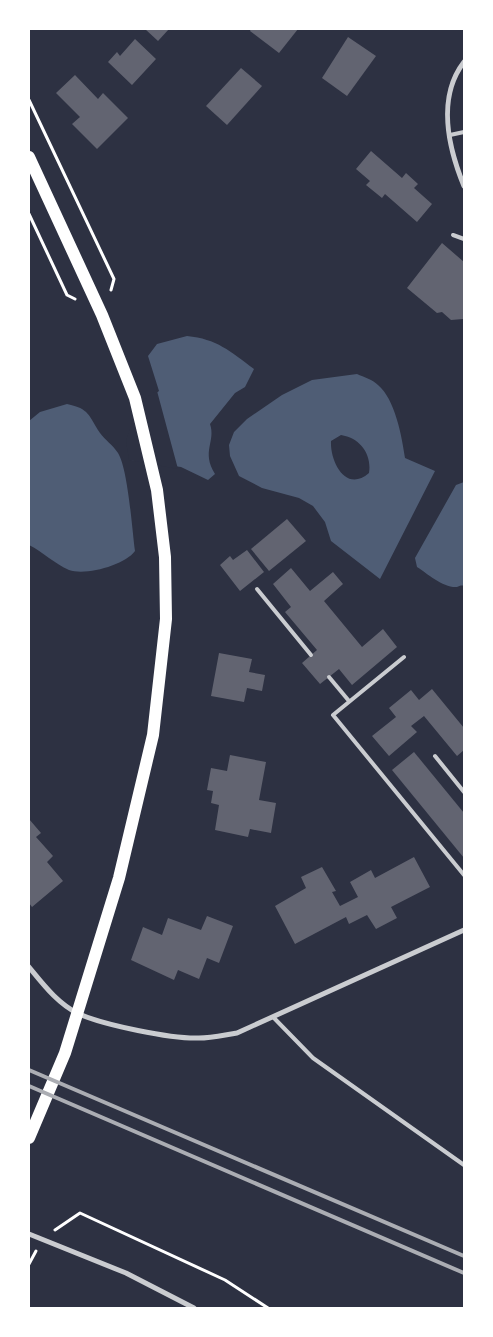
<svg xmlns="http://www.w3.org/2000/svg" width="493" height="1337" font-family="'DM Sans',sans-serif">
<rect width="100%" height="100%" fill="#2d3142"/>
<g fill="#4f5d75" fill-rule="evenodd">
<path d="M187 336C217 339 230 351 254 369L245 387 235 393 210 424C216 442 201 451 215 474L208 480 181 467 131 460 140 405 159 391 148 356 157 344Z"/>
<path d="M357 374C364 377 373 380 378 385 395 399 402 437 405 458L435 471 380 579 331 541 325 522 313 506 299 498 262 488 239 476 230 456 229 445 234 432 247 419 282 395 312 380ZM341 435C360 438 372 454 369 473 346 493 330 462 331 441Z"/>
<path d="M67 404C90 409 88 415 100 433 105 440 113 445 118 453 128 469 132 529 135 551 125 565 86 576 69 570 55 564 43 552 29 545V421L40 412Z"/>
<path d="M464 482V586C462 585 459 586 457 587 443 588 428 574 417 567L415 558 456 485Z"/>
</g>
<polygon fill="#2d3142" points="156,387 157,391 178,469 129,460 126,441 138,404 157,390"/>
<g fill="#626471">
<polygon points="145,29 169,29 158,41"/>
<polygon points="251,29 298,29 279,53 250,31"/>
<polygon points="348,37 376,56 347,96 322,78"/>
<polygon points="135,39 156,59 132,85 108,62 117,52 120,56"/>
<polygon points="241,68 262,86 227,125 206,106"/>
<polygon points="75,75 98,99 103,93 128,118 97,149 72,124 80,117 56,93"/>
<polygon points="371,151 402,178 406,173 418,184 414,188 432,204 417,222 385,194 382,198 366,185 370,181 356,169"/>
<polygon points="442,243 464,262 463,319 451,320 442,312 437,313 407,288"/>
<polygon points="287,519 306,541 269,571 251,549"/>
<polygon points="247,550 264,572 240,591 220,565 230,556 233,560"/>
<polygon points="291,568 310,591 333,572 343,584 324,601 362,647 383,629 397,647 352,685 339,669 320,684 302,663 317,650 285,612 291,607 273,584"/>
<polygon points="219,653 252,659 249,672 265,675 262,691 247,688 244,702 211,696"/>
<polygon points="432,689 464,728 464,750 457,756 424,716 411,726 417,732 389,756 372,736 396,717 389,708 411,690 419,700"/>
<polygon points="414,752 464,813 464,858 392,770"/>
<polygon points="230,755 266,762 259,800 276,803 271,833 250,829 248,837 215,830 219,805 211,803 213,791 207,790 211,768 227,771"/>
<polygon points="29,819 41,833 36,837 53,856 47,862 63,881 32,907 29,903"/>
<polygon points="414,857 430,887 391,907 397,918 376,929 367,915 349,924 346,917 295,944 275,906 306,888 301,877 322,867 336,891 332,892 340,906 358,897 350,882 371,870 375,878"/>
<polygon points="207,916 233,926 219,963 207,958 199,979 178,970 174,980 131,960 143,927 162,935 168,918 201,930"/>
</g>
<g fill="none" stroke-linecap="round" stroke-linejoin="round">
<g stroke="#fff" stroke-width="3">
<polyline points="29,100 114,279 111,290"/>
<polyline points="29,214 67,295 75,299"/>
<polyline points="55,1230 80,1213 225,1280 268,1308"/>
<polyline points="29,1264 36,1251"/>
</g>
<g stroke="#caccd0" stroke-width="4">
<polyline points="450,135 464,132"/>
<polyline points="453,235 464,239"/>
<polyline points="257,589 311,655"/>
<polyline points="404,657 333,715 464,875"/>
<polyline points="329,677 349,701"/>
<polyline points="435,756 464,792"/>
<polyline points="274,1018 313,1058 464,1165"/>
</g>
<g stroke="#caccd0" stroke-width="5">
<path d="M464 62C437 97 448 147 464 186"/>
<path d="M29 967C43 984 58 1004 79 1014 104 1025 171 1039 199 1038 211 1038 224 1035 237 1033L464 930"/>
<polyline points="29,1234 126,1273 194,1308"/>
</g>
<polyline stroke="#fff" stroke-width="12" points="29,157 102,315 135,398 157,490 165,557 166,619 153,735 119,878 65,1053 29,1138"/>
<g stroke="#abadb3" stroke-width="4">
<polyline points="29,1070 464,1256"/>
<polyline points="29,1086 464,1273"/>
</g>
</g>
<rect width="493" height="1337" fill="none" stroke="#ffffff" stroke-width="60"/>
</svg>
